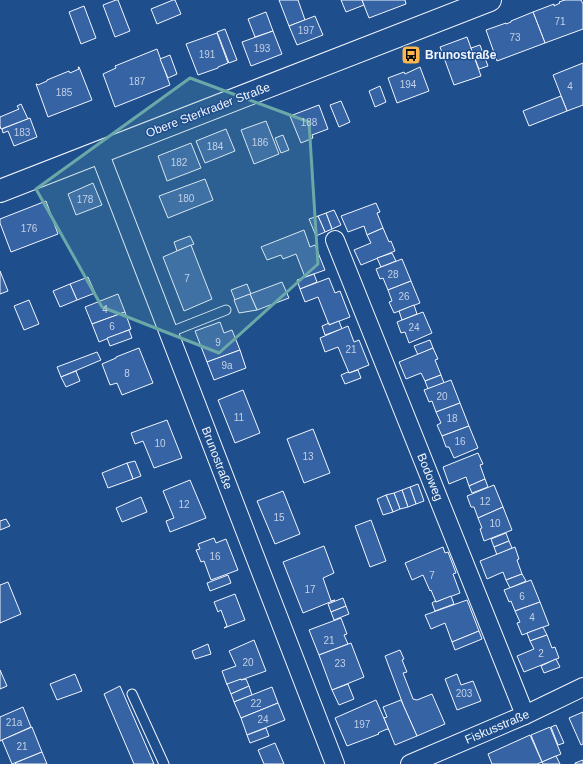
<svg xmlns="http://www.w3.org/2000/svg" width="583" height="764" font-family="Arial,sans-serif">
<rect width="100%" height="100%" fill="#1f4e8c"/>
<g fill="#3563a3" stroke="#f2f6ff">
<polygon points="116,0 118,0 130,31 115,37 103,5"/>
<polygon points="173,0 175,0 181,14 157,24 151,9"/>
<polygon points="279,0 298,0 305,20 289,26"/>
<polygon points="341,0 362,0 364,5 346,12"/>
<polygon points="362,0 405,0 406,4 369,18"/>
<polygon points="565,0 581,0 583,4 583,29 545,43 533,12 554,4 554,6 560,3 559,2"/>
<polygon points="84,6 96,38 81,44 69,12"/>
<polygon points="266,12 273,31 255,37 248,19"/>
<polygon points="533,12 545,43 497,61 486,30 506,23 506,24 511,22 511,21"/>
<polygon points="315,16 323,35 297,45 289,26"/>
<polygon points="225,29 237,60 229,63 217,32"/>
<polygon points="273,31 282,54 251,66 242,42"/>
<polygon points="217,33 228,63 218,67 218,68 198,75 186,44"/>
<polygon points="467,37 481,76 454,85 440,47"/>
<polygon points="480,45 488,66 479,69 471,48"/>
<polygon points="157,49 170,85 115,107 103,74 116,68 115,66"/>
<polygon points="170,55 177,74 168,78 160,59"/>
<polygon points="583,63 583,105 567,111 553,75"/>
<polygon points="78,67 79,67 92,100 48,117 36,84 37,84 38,85 47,81 47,80 69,71 70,73 79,69"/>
<polygon points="420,67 429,91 397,103 388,78 404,72 405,74"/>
<polygon points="380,86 386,102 375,107 369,91"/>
<polygon points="561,96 567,111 529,126 523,111"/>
<polygon points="341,101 350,122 339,127 330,105"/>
<polygon points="21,104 28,119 1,129 0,126 0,117 19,109 17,106"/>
<polygon points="319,105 328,129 312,135 313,138 301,143 290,116"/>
<polygon points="30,118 37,137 14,146 8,131 3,133 2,129"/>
<polygon points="266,121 279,154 254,164 241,130"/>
<polygon points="226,129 235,151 205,163 196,141"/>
<polygon points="283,135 289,150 281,153 275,138"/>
<polygon points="191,143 201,168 167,181 158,156"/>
<polygon points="205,179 213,200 168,218 159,196"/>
<polygon points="93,183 102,205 76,215 68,194"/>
<polygon points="46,201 58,234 11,252 0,223 0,219"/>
<polygon points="376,203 380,212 377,213 383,228 367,235 364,226 348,232 341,216"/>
<polygon points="334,210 341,225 332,229 326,213"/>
<polygon points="326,213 332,229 325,232 318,216"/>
<polygon points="318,216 325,232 316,236 309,219"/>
<polygon points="383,228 389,242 391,241 395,251 361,265 354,250 371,243 367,235"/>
<polygon points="304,230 310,247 315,245 325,270 305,277 296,254 283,259 281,255 267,260 261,247"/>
<polygon points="190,236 194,244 177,251 174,242"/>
<polygon points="191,245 212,299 184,311 163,257"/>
<polygon points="392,253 396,261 381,267 377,258"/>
<polygon points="402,259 411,281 388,290 383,278 380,279 376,269"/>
<polygon points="0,271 8,291 0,294"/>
<polygon points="314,274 317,282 300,289 297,280"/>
<polygon points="88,277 95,293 77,300 70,284"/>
<polygon points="329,278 335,293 340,291 350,317 329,325 318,297 305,302 300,289"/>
<polygon points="411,281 420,303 394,313 389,302 392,301 388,290"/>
<polygon points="282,282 289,298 257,310 250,294"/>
<polygon points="70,284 77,300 60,307 53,291"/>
<polygon points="247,284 251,294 235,300 231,290"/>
<polygon points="118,294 125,312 92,324 85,307"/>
<polygon points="250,294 257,310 239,313 234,300"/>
<polygon points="29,300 39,324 24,330 14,306"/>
<polygon points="414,305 417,314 402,320 399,311"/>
<polygon points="125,312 131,329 99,342 92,324"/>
<polygon points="423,312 432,333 409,343 405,332 401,333 397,322"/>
<polygon points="339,321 342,329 325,335 322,326 329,323 329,325"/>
<polygon points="220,322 224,333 232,330 240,350 207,362 195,331"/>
<polygon points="348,326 354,342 359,340 369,365 349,373 338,347 325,352 320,338"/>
<polygon points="129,330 132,338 110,346 107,338"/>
<polygon points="430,340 433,348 418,355 414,346"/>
<polygon points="139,348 153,383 122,395 117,383 110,385 102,364 116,358 116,357"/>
<polygon points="433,348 438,359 435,360 441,375 425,381 421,373 406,379 399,362"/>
<polygon points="240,350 246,368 214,380 207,362"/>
<polygon points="97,352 101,360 61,377 57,367"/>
<polygon points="358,370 361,378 345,384 341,375 348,372 349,373"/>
<polygon points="76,371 80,381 66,387 61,377"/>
<polygon points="441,375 444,383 428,389 425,381"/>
<polygon points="451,380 460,403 436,412 432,401 429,402 424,390"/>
<polygon points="243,390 260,433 235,443 218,400"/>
<polygon points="460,403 469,426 442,436 437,425 441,423 436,412"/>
<polygon points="167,420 182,458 154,468 143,441 135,444 131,433"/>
<polygon points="469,426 478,448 454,458 449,447 446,447 442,436"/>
<polygon points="313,429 330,473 304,483 287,439"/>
<polygon points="478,453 483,464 480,465 485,479 469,486 466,477 449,484 443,467"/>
<polygon points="135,461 141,476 133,479 127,463"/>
<polygon points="127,463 133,479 108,488 102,473"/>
<polygon points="485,479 488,487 472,493 469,486"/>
<polygon points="190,480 206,518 170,532 166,521 174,518 163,491"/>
<polygon points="418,484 424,501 416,504 410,487"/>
<polygon points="494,485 503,507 478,518 474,507 471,507 467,496"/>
<polygon points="410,487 416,504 408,507 402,490"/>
<polygon points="402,490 408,507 400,509 394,493"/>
<polygon points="283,491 300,534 275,544 257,501"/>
<polygon points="394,493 400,509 393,512 386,495"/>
<polygon points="386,495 393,512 383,515 377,499"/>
<polygon points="141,497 147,512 122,522 116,508"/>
<polygon points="503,507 512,530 484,541 480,529 482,528 478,518"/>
<polygon points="6,519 10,526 0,530 0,521"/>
<polygon points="371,520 386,561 370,567 355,526"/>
<polygon points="506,533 509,541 494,547 491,539"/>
<polygon points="214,538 216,543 226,539 238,570 211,580 204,561 201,562 196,550 200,549 198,544"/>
<polygon points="509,541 512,548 497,555 494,547"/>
<polygon points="324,546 334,573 323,578 331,601 335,600 303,613 283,562"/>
<polygon points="443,547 445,553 448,552 456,573 453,574 460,593 436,602 431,590 430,591 423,575 412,580 405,563"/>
<polygon points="515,547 519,559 517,560 522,574 506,580 503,572 487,579 480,561"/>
<polygon points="522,574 526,581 510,588 506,580"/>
<polygon points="228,575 231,583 210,591 207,583"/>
<polygon points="531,580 540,602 515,611 511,601 509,602 504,590"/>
<polygon points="8,582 21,614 0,623 0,585"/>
<polygon points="235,594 245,620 224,628 227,626 221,610 218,612 214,602"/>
<polygon points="451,596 454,604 435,611 432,603 435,601 436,602"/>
<polygon points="343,598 346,606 331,612 328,604"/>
<polygon points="467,600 479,631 452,642 445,623 431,629 425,615"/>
<polygon points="540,602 549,625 522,635 517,623 520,622 515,611"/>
<polygon points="346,606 349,614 334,620 331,612"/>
<polygon points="341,618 347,634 344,635 348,644 319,655 309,630"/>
<polygon points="543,627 547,635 530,641 527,633"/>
<polygon points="479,631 482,639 455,650 452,642"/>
<polygon points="547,635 552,648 555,647 559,658 524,672 517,656 534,649 530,641"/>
<polygon points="254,640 266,671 227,685 222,671 236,666 229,651"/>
<polygon points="351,643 364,677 332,690 319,655"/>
<polygon points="208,644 211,654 195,659 192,651"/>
<polygon points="400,650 404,659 402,660 407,672 403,673 413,699 417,700 432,694 445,724 417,736 404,707 385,656"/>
<polygon points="556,659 560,667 544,673 541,666"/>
<polygon points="0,670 7,686 0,689"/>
<polygon points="75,674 82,691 57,700 50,684"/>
<polygon points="457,674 461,685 473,681 481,701 457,710 445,679"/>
<polygon points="241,679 241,680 246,679 249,686 231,694 227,684"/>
<polygon points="348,684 354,699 339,705 332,690"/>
<polygon points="120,686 154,764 134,764 104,694"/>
<polygon points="249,686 252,695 234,702 231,694"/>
<polygon points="272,687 278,703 241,718 234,702"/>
<polygon points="376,700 389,730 387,729 378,733 379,734 347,746 335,718"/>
<polygon points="401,700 417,736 395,745 384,718 387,717 383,707"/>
<polygon points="278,703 285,720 247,735 241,718"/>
<polygon points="23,707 31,727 0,741 0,717"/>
<polygon points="583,712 583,744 581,745 569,718"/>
<polygon points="556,725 564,743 558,745 551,727"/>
<polygon points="32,727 42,752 12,764 2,740"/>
<polygon points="550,727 561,754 542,762 531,735"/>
<polygon points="266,728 269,736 250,743 247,735"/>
<polygon points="530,735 542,762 537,764 492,764 488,754"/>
<polygon points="275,743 284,764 264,764 258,750"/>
<polygon points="42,752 47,764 16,764 15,763"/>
<polygon points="556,756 560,764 543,764 542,762"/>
<polygon points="583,760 583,764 575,764 575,763"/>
</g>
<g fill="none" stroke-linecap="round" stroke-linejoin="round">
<defs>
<g id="lane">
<polyline points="168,333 226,310"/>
<polyline points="132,694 164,764"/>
</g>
<g id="street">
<polyline points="99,152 335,764"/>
<polyline points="335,240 525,715"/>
<polyline points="410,764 525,715 583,687"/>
</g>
<polyline id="secondary" points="0,191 490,0"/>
</defs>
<use href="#lane" stroke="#f2f6ff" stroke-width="11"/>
<use href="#street" stroke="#f2f6ff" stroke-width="20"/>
<use href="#secondary" stroke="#f2f6ff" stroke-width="24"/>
<use href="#lane" stroke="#1f4e8c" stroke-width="9"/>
<use href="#street" stroke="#1f4e8c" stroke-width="18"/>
<use href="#secondary" stroke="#1f4e8c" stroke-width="22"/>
</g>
<path fill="#6aa9a8" fill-opacity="0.2" stroke="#6aa9a8" stroke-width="3" stroke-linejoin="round" d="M190 78 309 122 318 264 219 353 102 307 36 189Z"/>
<defs>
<symbol id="bus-square" viewBox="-11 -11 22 22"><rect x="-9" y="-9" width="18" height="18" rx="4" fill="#ffb74d" stroke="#1f4e8c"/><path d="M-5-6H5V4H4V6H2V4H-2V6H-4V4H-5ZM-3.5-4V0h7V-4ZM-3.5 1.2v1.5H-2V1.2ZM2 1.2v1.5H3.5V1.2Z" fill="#111"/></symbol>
</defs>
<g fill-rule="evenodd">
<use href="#bus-square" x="400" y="44" width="22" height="22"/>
</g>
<g text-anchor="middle" stroke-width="3" stroke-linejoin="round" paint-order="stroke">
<g font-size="10" fill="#c3d1e8">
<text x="560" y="25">71</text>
<text x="306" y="34">197</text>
<text x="515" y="41">73</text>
<text x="262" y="52">193</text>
<text x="207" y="58">191</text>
<text x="137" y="85">187</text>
<text x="408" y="88">194</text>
<text x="570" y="90">4</text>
<text x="64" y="96">185</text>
<text x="309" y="126">188</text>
<text x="22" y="136">183</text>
<text x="260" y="146">186</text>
<text x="215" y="150">184</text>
<text x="179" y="166">182</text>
<text x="186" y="202">180</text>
<text x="85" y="203">178</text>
<text x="29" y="232">176</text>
<text x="393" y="278">28</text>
<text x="187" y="282">7</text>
<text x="404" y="300">26</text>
<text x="105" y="313">4</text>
<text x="112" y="330">6</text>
<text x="414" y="331">24</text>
<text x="218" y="346">9</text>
<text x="351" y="353">21</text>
<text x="227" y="369">9a</text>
<text x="127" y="377">8</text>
<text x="442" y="400">20</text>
<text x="239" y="421">11</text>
<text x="452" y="422">18</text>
<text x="460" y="445">16</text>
<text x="160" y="447">10</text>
<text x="308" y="460">13</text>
<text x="485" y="505">12</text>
<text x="184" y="508">12</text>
<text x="279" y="521">15</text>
<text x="495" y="527">10</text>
<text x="215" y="560">16</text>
<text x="432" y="579">7</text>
<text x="310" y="593">17</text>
<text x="522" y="600">6</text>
<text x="532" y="621">4</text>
<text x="329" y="644">21</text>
<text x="541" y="657">2</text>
<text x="248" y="666">20</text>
<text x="340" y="667">23</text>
<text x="464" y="697">203</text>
<text x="256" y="707">22</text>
<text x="263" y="723">24</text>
<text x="14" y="726">21a</text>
<text x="362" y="728">197</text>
<text x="22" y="750">21</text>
</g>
<g font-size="12" font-weight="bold" fill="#f2f6ff" stroke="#1f4e8c" text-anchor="start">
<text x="425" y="59">Brunostraße</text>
</g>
<g font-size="12" fill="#f2f6ff" stroke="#1f4e8c">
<text transform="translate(208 110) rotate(-21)" y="4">Obere Sterkrader Straße</text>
<text transform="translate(217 458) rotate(69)" y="4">Brunostraße</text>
<text transform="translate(430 477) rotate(68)" y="4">Bodoweg</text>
<text transform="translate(497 727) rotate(-23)" y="4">Fiskusstraße</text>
</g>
</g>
</svg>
